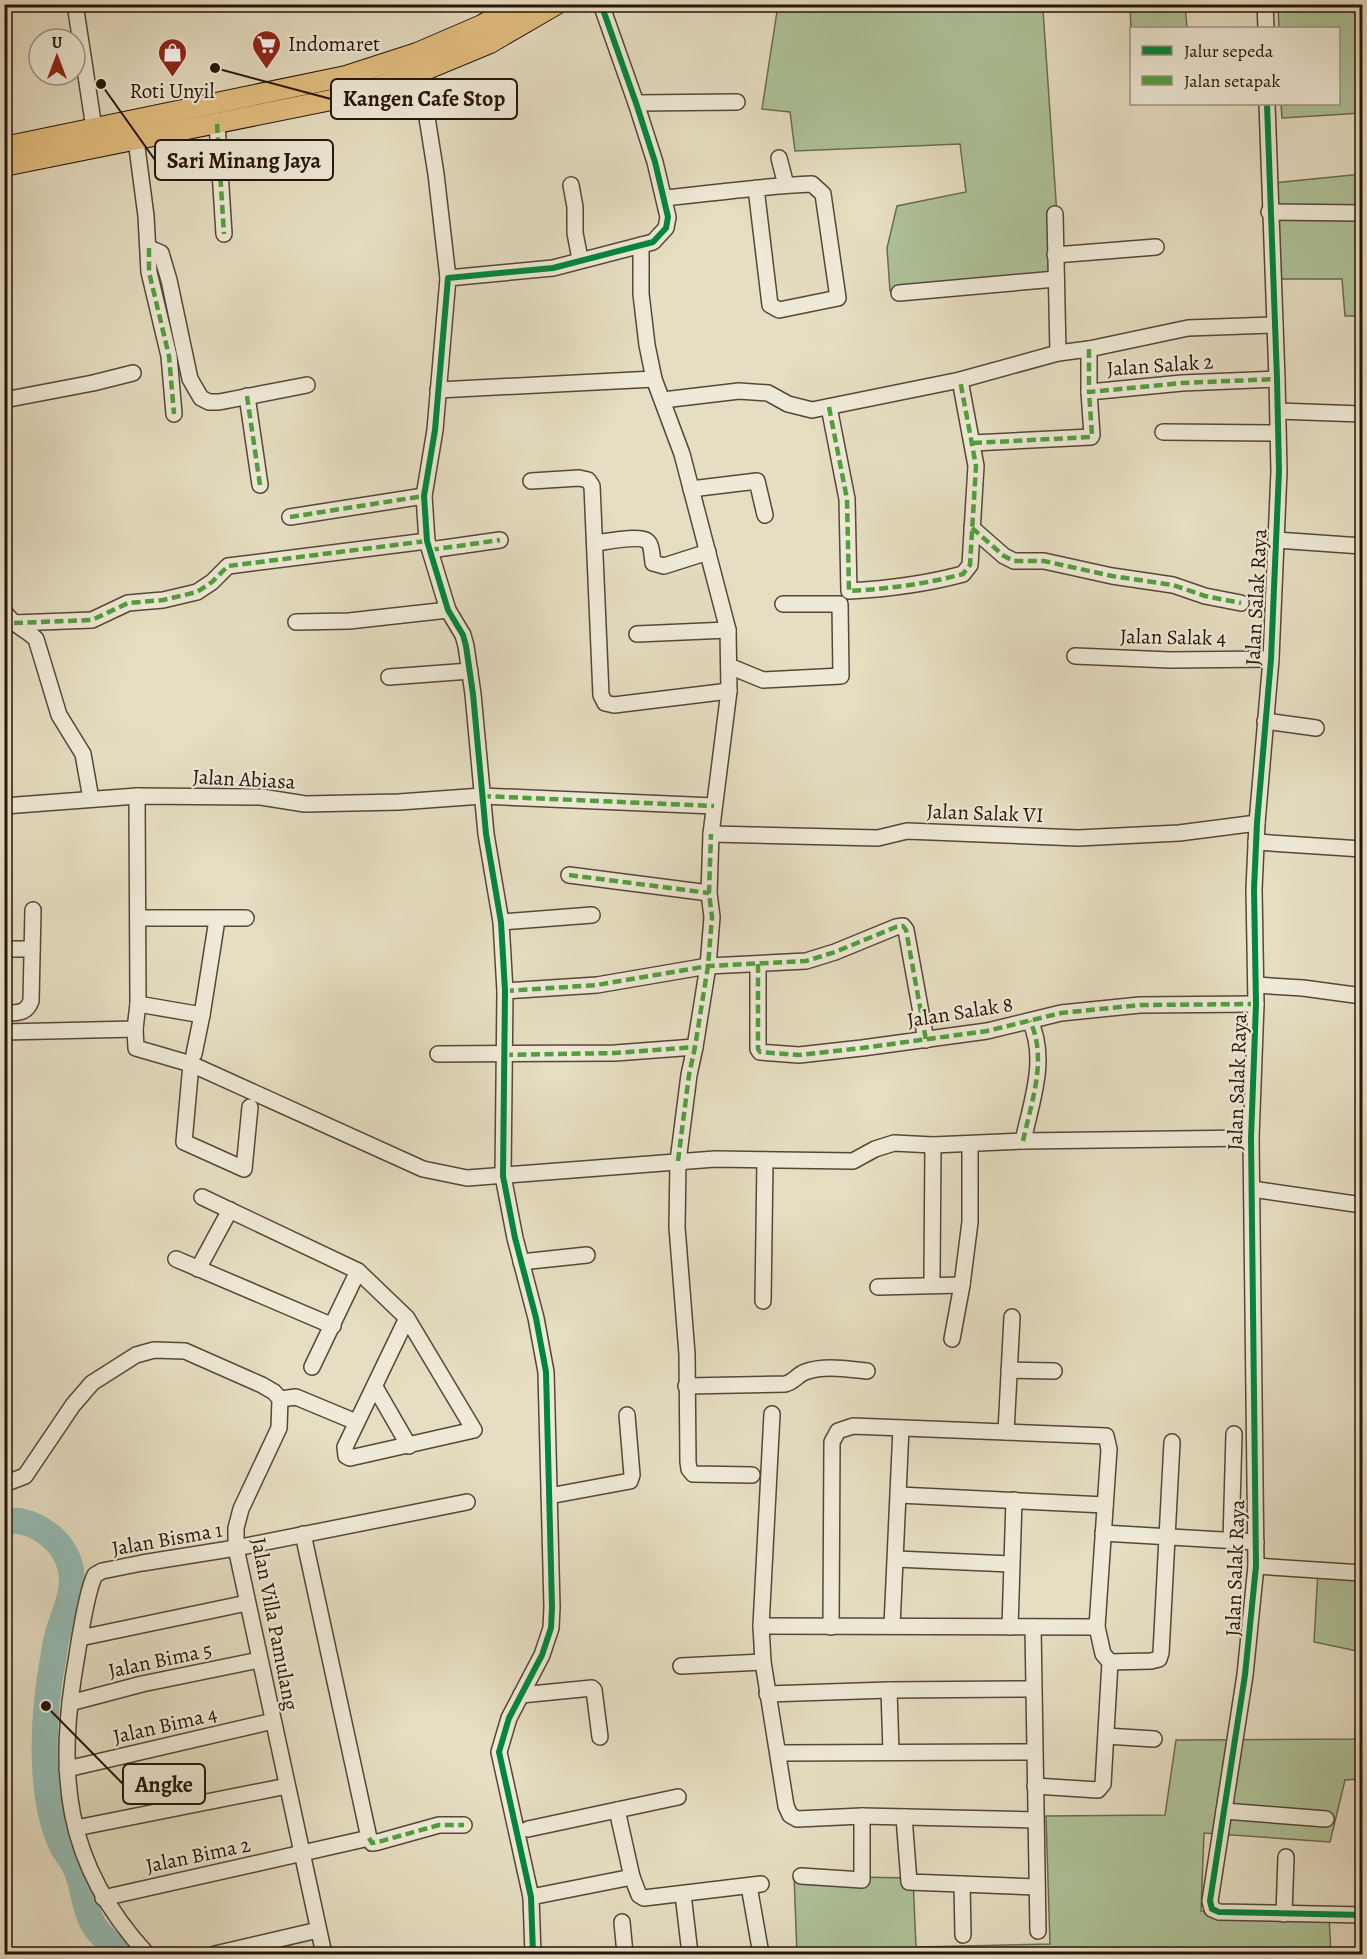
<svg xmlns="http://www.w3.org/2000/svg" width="1367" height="1959" font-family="Alegreya,serif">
<rect width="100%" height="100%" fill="#e6dec2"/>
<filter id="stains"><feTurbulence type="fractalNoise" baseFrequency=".00333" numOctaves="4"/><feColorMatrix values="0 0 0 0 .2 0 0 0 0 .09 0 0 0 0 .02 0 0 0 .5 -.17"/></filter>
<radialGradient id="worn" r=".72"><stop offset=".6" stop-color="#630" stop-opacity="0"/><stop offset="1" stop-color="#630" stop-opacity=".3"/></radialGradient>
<g fill="#aec298" stroke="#6a6c51" stroke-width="1.5">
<polygon points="859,4 1185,5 1187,28 1132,28 1131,30 1130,5 1043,10 1061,274 890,291 887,248 897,206 966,192 960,144 795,151 790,112 762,109 778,5 827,5 828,9"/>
<polygon points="1278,5 1362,5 1362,113 1282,118 1281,104 1338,104 1338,28 1279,28"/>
<polygon points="1362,174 1362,316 1345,316 1342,279 1275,279 1273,183"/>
<polygon points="1318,1570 1362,1572 1362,1652 1314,1642"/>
<polygon points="1362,1674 1362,1779 1345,1780 1330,1842 1204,1833 1201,1911 1329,1915 1331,1954 797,1954 794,1876 913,1878 916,1947 1050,1944 1046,1816 1165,1815 1176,1740 1355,1739"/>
</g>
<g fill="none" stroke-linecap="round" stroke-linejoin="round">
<path stroke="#96bcb4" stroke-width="26" d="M4 1521C33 1517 63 1539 70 1566 77 1590 63 1614 57 1637 55 1644 54 1652 53 1659 43 1713 38 1793 61 1844 64 1852 72 1859 75 1867 84 1885 83 1906 93 1924 99 1935 112 1944 120 1954"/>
<defs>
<g id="minor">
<polyline points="75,4 94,128"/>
<polyline points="1265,4 1266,28"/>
<polyline points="418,61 436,174 448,278"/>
<polyline points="636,103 737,102"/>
<polyline points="1267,104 1277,379 1279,471 1271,659 1257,823 1254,889 1256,1004 1251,1138 1256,1566 1245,1675 1210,1901 1212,1909 1219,1912 1362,1915"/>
<polyline points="217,124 224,234"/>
<polyline points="136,140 146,216 149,272 169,356 174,414"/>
<polyline points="779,158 786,185"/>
<polyline points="571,185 575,207 575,233 580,259"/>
<path d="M665 198C714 193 763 186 812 184L823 194 838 298 779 310 770 305 756 188"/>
<polyline points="1269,212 1362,213"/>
<polyline points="1055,214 1058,353"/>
<polyline points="641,245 641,294 647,345 654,379 682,454 728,630 729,691 711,834 709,893 712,917 708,966 695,1047 689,1075 678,1161 677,1227 687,1354 688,1462 689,1469 693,1474 752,1475"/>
<polyline points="149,248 161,253 169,280 190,379 201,398 209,402 219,402 307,385"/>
<polyline points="1055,255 1156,247"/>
<polyline points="899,293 1056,279"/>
<polyline points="1089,349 1089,392 1182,383 1277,379"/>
<polyline points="438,390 654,379"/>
<polyline points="247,396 260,485"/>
<polyline points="4,400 93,383 133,373"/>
<polyline points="663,400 739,391 768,393 788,404 812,410 960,380 1058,353 1089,349 1188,328 1275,325"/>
<path d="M829 407 847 499 849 591C887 589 926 584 963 574L970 565 976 466 960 380"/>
<polyline points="1278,411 1362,414"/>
<polyline points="1163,432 1278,433"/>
<polyline points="973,443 1091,437 1092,435 1089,392"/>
<polyline points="531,481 579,478 588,480 592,486 601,695 605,703 614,705 729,691"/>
<polyline points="691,489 757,481 765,515"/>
<polyline points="290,517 424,496"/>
<polyline points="972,528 1004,556 1014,561 1044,561 1112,576 1173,585 1205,596 1241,603"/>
<polyline points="1276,540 1362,546"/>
<path d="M595 543C605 542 639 535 647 541 652 544 652 557 653 563L664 566 708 552"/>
<polyline points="430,550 500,540"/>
<path d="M4 611C11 624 26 629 36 639L59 715 83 754 91 799"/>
<polyline points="296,622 349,621 448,610"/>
<polyline points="14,623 92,620 128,603 163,600 197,592 212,582 228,566 427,541"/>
<polyline points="637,634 728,630"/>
<polyline points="1075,656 1170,660 1271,659"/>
<polyline points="729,666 763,680 841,676 840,604 783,604"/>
<polyline points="389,677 470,671"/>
<polyline points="1265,721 1316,728"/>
<polyline points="4,806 137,796 261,797 305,804 399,802 482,796 714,806"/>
<polyline points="711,834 878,838 907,831 1078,838 1179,833 1257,823"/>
<polyline points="1256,842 1362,849"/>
<polyline points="569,875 709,893"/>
<polyline points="138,918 246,918"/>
<polyline points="501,922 592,915"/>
<polyline points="4,949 32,949"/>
<polyline points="758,964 758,1049 760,1052 799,1055 862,1048 987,1031 1061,1013 1140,1005 1256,1004"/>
<polyline points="1256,985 1303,988 1362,996"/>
<polyline points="505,991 597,985 708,966 806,961 835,952 896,927 903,926 906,930 926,1040"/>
<polyline points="138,1004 202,1015 216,926"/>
<path d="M4 1013C17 1013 26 1014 31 1001L33 910"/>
<polyline points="135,1029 136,1048 191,1064 423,1169 467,1178 715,1159 853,1161 875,1149 894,1143 933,1145 1023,1141 1251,1138"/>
<polyline points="4,1032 135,1029 138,1004 137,796"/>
<polyline points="194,1054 202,1015"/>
<polyline points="438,1054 615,1053 695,1047"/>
<polyline points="191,1064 184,1142 244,1169 250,1107"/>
<path d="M1023 1141C1031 1103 1048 1059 1030 1021"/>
<polyline points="1252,1189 1362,1205"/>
<polyline points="202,1197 358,1271 407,1318 474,1430 350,1458 346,1456 345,1447 407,1318"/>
<polyline points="176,1259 333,1326"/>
<polyline points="521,1262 587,1255"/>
<polyline points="198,1269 230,1210"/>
<polyline points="932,1277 933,1145"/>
<polyline points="878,1287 962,1285"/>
<polyline points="763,1301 765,1160"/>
<polyline points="952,1339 962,1285 970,1222 970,1144"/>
<polyline points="312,1367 358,1271"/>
<polyline points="1009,1370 1054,1371"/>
<path d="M686 1386 785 1384C794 1382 797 1375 805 1372 824 1365 847 1369 867 1371"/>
<polyline points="375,1387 409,1446"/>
<polyline points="280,1399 296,1397 356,1422"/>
<polyline points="772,1414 761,1626 763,1662 786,1806 790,1815 797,1819 862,1816 1035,1820"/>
<polyline points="1006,1432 1012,1317"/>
<polyline points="4,1484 25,1476 73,1405 92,1383 136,1355 154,1350 185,1351 262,1385 274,1392 280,1399 279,1428 241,1509 236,1528 236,1548 324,1954"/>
<polyline points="899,1495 1105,1505"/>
<polyline points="549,1496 630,1481 632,1475 627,1415"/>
<polyline points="1103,1533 1256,1542"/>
<polyline points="1231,1541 1234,1434"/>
<polyline points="896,1559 1011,1564"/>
<polyline points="1256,1566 1362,1573"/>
<polyline points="761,1626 1097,1627"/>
<polyline points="892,1626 901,1428"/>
<polyline points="831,1627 832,1442 838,1431 853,1426 1106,1436 1109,1449 1097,1627 1103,1654 1110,1662 1103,1784 1098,1790 1035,1786"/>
<polyline points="1010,1627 1014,1500"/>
<polyline points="1033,1627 1038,1931"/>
<polyline points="80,1638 247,1603"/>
<polyline points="1110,1662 1151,1661 1159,1659 1161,1653 1172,1442"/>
<polyline points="681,1666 763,1662"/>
<polyline points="889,1690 891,1752"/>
<polyline points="767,1694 889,1690 1033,1689"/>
<polyline points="521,1695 592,1688 594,1690 600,1737"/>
<polyline points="70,1703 142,1684 259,1660"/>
<polyline points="1106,1736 1154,1739"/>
<polyline points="779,1753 1034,1752"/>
<polyline points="67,1769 273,1721"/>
<polyline points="617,1810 632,1877"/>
<polyline points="1224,1811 1326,1819"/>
<polyline points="904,1817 909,1882 1037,1887"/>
<polyline points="76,1828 287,1786"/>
<polyline points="528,1829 678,1797"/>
<polyline points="369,1838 372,1843 378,1842 439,1825 464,1825"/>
<polyline points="801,1876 862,1880 862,1816"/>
<polyline points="962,1884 963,1935"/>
<polyline points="749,1886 761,1954"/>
<polyline points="683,1894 690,1954"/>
<polyline points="531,1897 632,1877 639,1895 644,1898 761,1884"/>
<polyline points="103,1898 369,1838 303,1534"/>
<polyline points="1284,1914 1286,1857"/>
<polyline points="622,1922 625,1954"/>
<path d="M147 1954C63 1863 56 1773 77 1655 80 1636 87 1590 95 1575L102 1571 142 1563 236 1548 467 1502"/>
<polyline points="215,1954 318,1930"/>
<polyline points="533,1954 531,1897 499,1752 509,1718 542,1655 551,1628 552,1607 546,1372 536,1318 515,1238 503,1176 505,991 501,922 486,834 473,694 466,646 463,635 448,610 427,541 424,496 435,430 448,278 553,268 653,242 666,228 668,217 655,162 636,103 601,4"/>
</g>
<g id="major">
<polyline points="4,147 346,76 417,53 482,25 520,4"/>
<polyline points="4,166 351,96 420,72 490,43 557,4"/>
</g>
</defs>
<use href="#minor" stroke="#564738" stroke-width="18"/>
<use href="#major" stroke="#26150a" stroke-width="22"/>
<use href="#minor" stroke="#efead7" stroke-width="15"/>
<use href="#major" stroke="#e3bf81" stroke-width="20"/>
<g stroke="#50a03e" stroke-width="4.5" stroke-dasharray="9 4.5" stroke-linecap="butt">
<polyline points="217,124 224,234"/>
<polyline points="149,248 149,272 169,356 174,414"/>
<polyline points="1089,349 1089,392 1182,383 1277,379"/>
<polyline points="247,396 260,485"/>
<path d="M829 407 847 499 849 591C887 589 926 584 963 574L970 565 976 466 960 380"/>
<polyline points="973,443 1091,437 1092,435 1089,392"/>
<polyline points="290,517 424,496"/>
<polyline points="972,528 1004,556 1014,561 1044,561 1112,576 1173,585 1205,596 1241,603"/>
<polyline points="430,550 500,540"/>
<polyline points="14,623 92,620 128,603 163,600 197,592 212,582 228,566 427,541"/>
<polyline points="482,796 714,806"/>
<polyline points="569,875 709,893"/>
<polyline points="758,964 758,1049 760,1052 799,1055 862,1048 987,1031 1061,1013 1140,1005 1256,1004"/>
<polyline points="505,991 597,985 708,966 806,961 835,952 896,927 903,926 906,930 926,1040"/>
<polyline points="504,1055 615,1053 695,1047"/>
<path d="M1023 1141C1031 1103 1048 1059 1030 1021"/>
<polyline points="678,1161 689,1075 695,1047 708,966 712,917 709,893 711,834"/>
<polyline points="369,1838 372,1843 378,1842 439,1825 464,1825"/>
</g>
<defs>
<g id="cycleway">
<polyline points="1267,104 1277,379 1279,471 1271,659 1257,823 1254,889 1256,1004 1251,1138 1256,1566 1245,1675 1210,1901 1212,1909 1219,1912 1362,1915"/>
<polyline points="533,1954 531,1897 499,1752 509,1718 542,1655 551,1628 552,1607 546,1372 536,1318 515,1238 503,1176 505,991 501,922 486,834 473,694 466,646 463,635 448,610 427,541 424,496 435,430 448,278 553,268 653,242 666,228 668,217 655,162 636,103 601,4"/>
</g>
</defs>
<use href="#cycleway" stroke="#efead7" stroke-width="10"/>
<use href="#cycleway" stroke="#00873e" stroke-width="6"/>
</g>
<defs>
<symbol id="supermarket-pin" viewBox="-11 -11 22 30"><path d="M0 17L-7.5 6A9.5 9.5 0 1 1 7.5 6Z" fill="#8f2418" stroke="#efead7"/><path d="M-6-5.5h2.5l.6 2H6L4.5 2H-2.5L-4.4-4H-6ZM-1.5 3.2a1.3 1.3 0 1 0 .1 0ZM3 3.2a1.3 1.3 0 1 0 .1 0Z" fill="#fff"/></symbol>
<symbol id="shop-pin" viewBox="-11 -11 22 30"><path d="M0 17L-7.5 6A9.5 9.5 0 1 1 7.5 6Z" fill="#8f2418" stroke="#efead7"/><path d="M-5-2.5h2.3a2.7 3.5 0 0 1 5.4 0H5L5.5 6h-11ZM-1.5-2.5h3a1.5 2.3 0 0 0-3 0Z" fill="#fff"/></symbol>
</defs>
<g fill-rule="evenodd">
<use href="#supermarket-pin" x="250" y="28" width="33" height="45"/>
<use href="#shop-pin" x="156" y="36" width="33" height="45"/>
</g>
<g text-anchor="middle" stroke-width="4.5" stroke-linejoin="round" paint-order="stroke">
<g font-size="21" fill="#26150a" stroke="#efead7" text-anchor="start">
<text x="288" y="51">Indomaret</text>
<text x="172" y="98" text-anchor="middle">Roti Unyil</text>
</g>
<g font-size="21" fill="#26150a" stroke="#efead7">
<text transform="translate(1160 365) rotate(-4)" y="7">Jalan Salak 2</text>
<text transform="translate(1256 597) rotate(-87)" y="7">Jalan Salak Raya</text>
<text transform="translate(1173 637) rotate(1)" y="7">Jalan Salak 4</text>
<text transform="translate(244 779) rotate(3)" y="7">Jalan Abiasa</text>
<text transform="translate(985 813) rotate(2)" y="7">Jalan Salak VI</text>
<text transform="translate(960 1012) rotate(-9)" y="7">Jalan Salak 8</text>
<text transform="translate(1237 1082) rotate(-88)" y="7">Jalan Salak Raya</text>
<text transform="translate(167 1539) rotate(-10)" y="7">Jalan Bisma 1</text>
<text transform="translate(1235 1568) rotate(-88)" y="7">Jalan Salak Raya</text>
<text transform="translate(275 1624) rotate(79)" y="7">Jalan Villa Pamulang</text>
<text transform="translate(160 1660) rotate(-12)" y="7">Jalan Bima 5</text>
<text transform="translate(165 1725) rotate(-13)" y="7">Jalan Bima 4</text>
<text transform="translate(198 1855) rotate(-12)" y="7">Jalan Bima 2</text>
</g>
</g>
<path fill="none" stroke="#26150a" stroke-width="2" d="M215 68L331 99M101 84L155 160M46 1706L123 1784"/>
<g fill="#26150a" stroke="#efead7" stroke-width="2">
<circle cx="215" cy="68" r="6"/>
<circle cx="101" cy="84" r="6"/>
<circle cx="46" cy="1706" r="6"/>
</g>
<g fill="#efead7" stroke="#26150a" stroke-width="2">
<rect x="331" y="79" width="186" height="40" rx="6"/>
<rect x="155" y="140" width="178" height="40" rx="6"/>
<rect x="123" y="1764" width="82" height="40" rx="6"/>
</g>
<g font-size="22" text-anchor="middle" font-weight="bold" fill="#26150a">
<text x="424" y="106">Kangen Cafe Stop</text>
<text x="244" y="168">Sari Minang Jaya</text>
<text x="164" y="1792">Angke</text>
</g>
<rect width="1367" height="1959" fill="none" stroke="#e6dec2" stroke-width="24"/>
<rect x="6" y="6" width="1355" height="1947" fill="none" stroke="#26150a" stroke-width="3"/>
<rect x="12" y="12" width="1343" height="1935" fill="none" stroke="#26150a" stroke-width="1.5"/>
<rect x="1130" y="27" width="210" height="78" fill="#efead7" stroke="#9f9585" stroke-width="1.5"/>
<rect x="1142" y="46" width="30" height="9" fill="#00873e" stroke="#9f9585" stroke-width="1.5"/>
<text x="1184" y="57" font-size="18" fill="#26150a">Jalur sepeda</text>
<rect x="1142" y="76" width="30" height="9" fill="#50a03e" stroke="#9f9585" stroke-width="1.5"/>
<text x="1184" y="87" font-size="18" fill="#26150a">Jalan setapak</text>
<g transform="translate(57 57)"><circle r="28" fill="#efead7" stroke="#9f9585" stroke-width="1.5"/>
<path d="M0-4.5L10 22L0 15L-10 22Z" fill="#8f2418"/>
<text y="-9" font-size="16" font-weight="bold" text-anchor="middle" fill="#26150a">U</text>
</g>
<rect width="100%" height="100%" filter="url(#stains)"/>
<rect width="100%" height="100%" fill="url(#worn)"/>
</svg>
